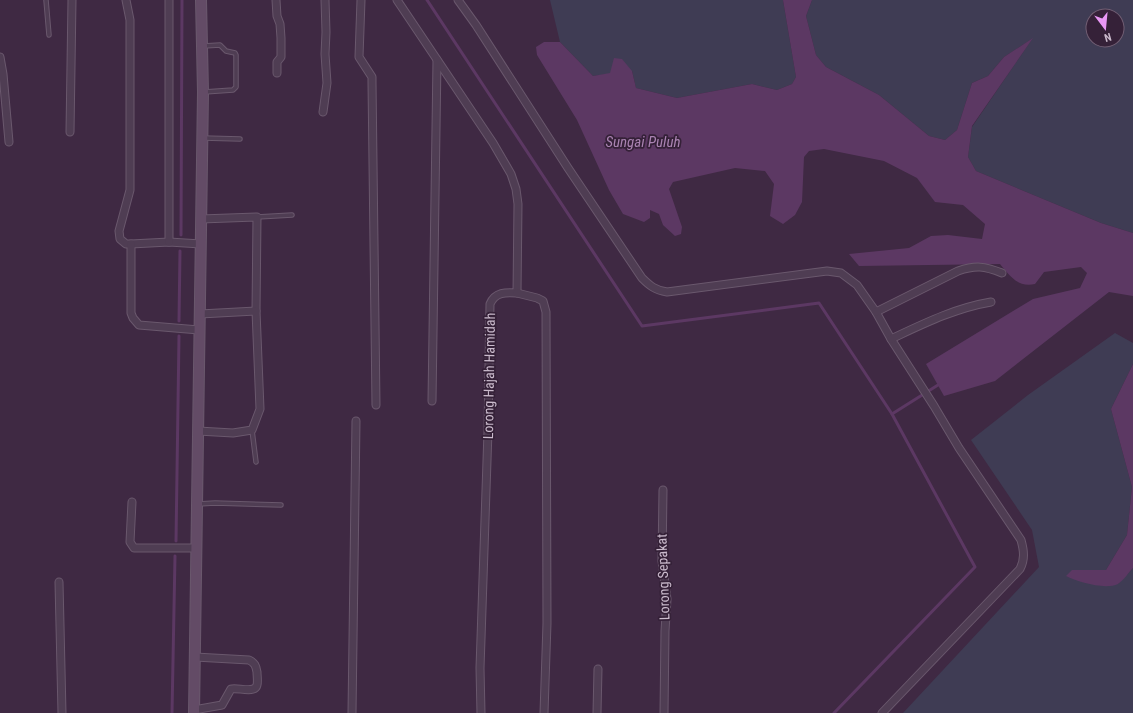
<svg xmlns="http://www.w3.org/2000/svg" width="1133" height="713" font-family="'Roboto Condensed',sans-serif">
<rect width="100%" height="100%" fill="#3f2943"/>
<g fill="#3f3c54" fill-rule="evenodd">
<polygon points="550,0 783,0 796,77 792,84 777,90 752,84 677,98 636,88 632,71 593,76 560,42"/>
<path d="M812 0H1133V233L1101 223 976 171 968 157 972 127 1032 39 1004 57 988 76 972 83 957 130 945 140 929 136 879 95 826 67 816 55 806 16ZM1093 16H1117V40H1093Z"/>
<polygon points="1115,333 1133,343 1133,364 1111,409 1132,487 1127,535 1106,570 1072,570 1118,584 1133,568 1133,713 903,713 1039,567 1032,530 971,440 1028,395"/>
</g>
<g fill="#5c3863">
<path d="M783 0H812L806 16 816 55 826 67 879 95 929 136 945 140 957 130 972 83 988 76 1004 57 1033 38 972 126 968 157 976 171 1101 223 1133 233V296L1109 292 995 381 944 396 926 364 1033 299 1080 288 1087 273 1081 267 1044 272 1035 284C1018 288 1010 276 1000 264L859 266 849 254 909 248 931 236 948 235 982 239 985 224 963 205 935 202 917 178 884 161 824 149 809 151 804 157 802 202 795 215 783 224 770 216 774 184 765 171 735 168 673 182 669 189 682 227 681 234 675 236 663 225 659 214 650 210V218L644 222 623 214 609 190 577 120 537 55 536 47 544 42H560L593 76 610 73 614 58 622 59 632 71 636 88 677 98 752 84 777 90 792 84 796 77Z"/>
<path d="M1133 364V568C1129 572 1123 581 1118 584 1105 590 1078 582 1066 576L1072 570H1106L1127 535 1132 487 1111 409Z"/>
</g>
<g fill="none" stroke-linecap="round" stroke-linejoin="round">
<g stroke="#5c3863" stroke-width="3">
<polyline points="427,0 642,326 819,303 892,414 975,567 834,713"/>
<polyline points="181,235 182,0"/>
<polyline points="179,321 180,251"/>
<polyline points="892,414 938,385"/>
<polyline points="176,541 179,336"/>
<polyline points="172,713 175,556"/>
</g>
<defs>
<g id="lane">
<polyline points="46,0 49,35"/>
<polyline points="203,46 220,45 226,51 235,53 236,55 236,87 233,90 204,92"/>
<polyline points="203,138 240,139"/>
<polyline points="257,217 292,215"/>
<polyline points="252,430 256,462"/>
<polyline points="198,504 215,503 281,505"/>
</g>
<g id="street">
<polyline points="126,0 130,20 130,190 119,231 120,239 126,244 131,244 169,242 201,244"/>
<polyline points="169,0 169,242"/>
<polyline points="276,0 277,16 280,24 281,38 281,57 277,62 277,73"/>
<polyline points="361,0 359,57 372,77 372,82 376,405"/>
<path d="M397 0 493 143 511 174 516 189 518 204 517 293C506 292 495 292 490 304L488 431 480 668 481 713"/>
<path d="M458 0 476 25 568 168 642 278C650 286 655 290 667 292L827 271 841 273 857 285 876 312 891 339 934 406 959 448 1021 540C1024 551 1025 559 1020 569L882 713"/>
<polyline points="0,57 3,74 9,142"/>
<polyline points="323,112 327,83 325,54 326,32 325,0"/>
<polyline points="70,132 72,0"/>
<polyline points="201,219 257,217 256,311"/>
<polyline points="131,244 131,313 133,318 139,325 199,330"/>
<polyline points="517,293 537,298 543,301 546,312 547,623 544,713"/>
<path d="M876 312 958 271C976 265 984 266 1002 273"/>
<path d="M891 339C923 324 955 308 991 302"/>
<polyline points="432,401 437,60"/>
<polyline points="198,431 233,433 252,430 260,409 256,311 200,314"/>
<polyline points="663,490 662,561 667,599 665,631 664,713"/>
<polyline points="132,502 130,542 134,548 196,548"/>
<polyline points="59,582 62,713"/>
<path d="M194 710 222 705 231 689C237 687 255 694 257 685 258 681 257 676 257 672 256 666 255 663 249 660L195 657"/>
<polyline points="352,713 356,421"/>
<polyline points="597,713 598,669"/>
</g>
<polyline id="secondary" points="194,713 203,92 201,0"/>
</defs>
<use href="#lane" stroke="#6a586d" stroke-width="5.5"/>
<use href="#street" stroke="#6a586d" stroke-width="9"/>
<use href="#secondary" stroke="#6a586d" stroke-width="12"/>
<use href="#lane" stroke="#4f3d53" stroke-width="3.5"/>
<use href="#street" stroke="#4f3d53" stroke-width="7"/>
<use href="#secondary" stroke="#634b66" stroke-width="10"/>
</g>
<g text-anchor="middle" stroke-width="3.5" stroke-linejoin="round" paint-order="stroke">
<g font-size="14" fill="#cabacc" stroke="#352138">
<text transform="translate(489 376) rotate(-89)" y="5">Lorong Hajah Hamidah</text>
<text transform="translate(663 577) rotate(-92)" y="5">Lorong Sepakat</text>
</g>
<g font-size="15" font-style="italic" fill="#aa83b2" stroke="#352138">
<text x="643" y="147">Sungai Puluh</text>
</g>
</g>
<g transform="translate(1105 28) rotate(164)"><circle r="19" fill="#352138" stroke="#715e73"/>
<path d="M0-3L7 15L0 10L-7 15Z" fill="#e997f5"/>
<text y="-6" font-size="11" font-weight="bold" text-anchor="middle" fill="#cabacc">N</text>
</g>
</svg>
